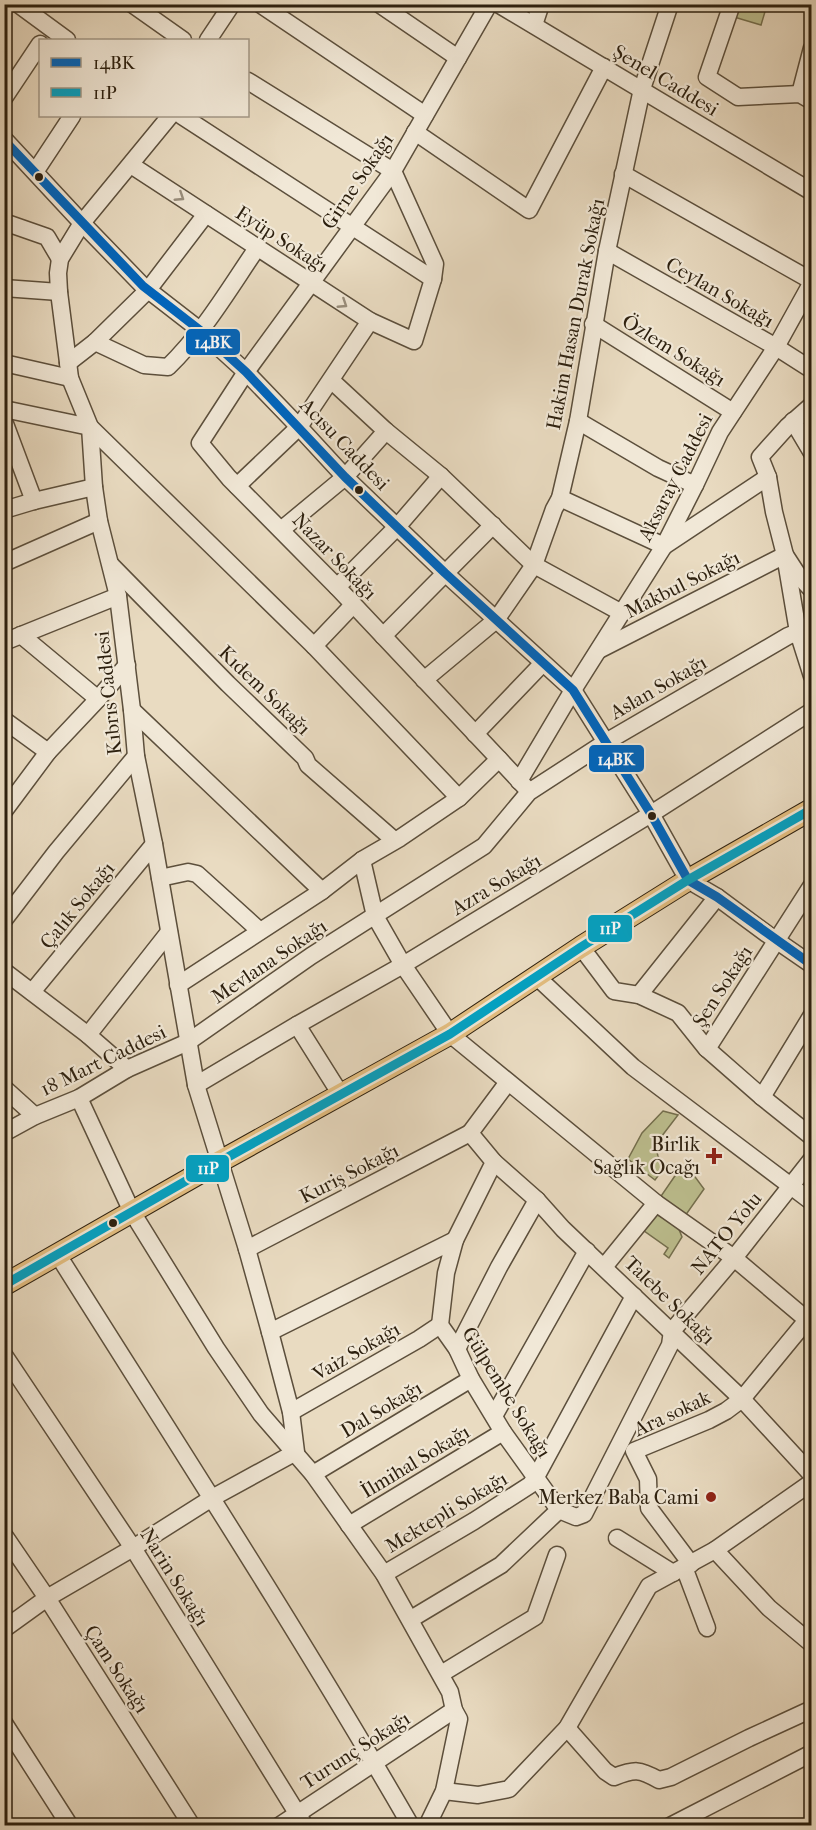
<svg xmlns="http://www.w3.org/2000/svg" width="816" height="1830" font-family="'IM FELL French Canon',serif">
<rect width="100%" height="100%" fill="#e9dbc1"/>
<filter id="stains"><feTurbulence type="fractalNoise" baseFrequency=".00333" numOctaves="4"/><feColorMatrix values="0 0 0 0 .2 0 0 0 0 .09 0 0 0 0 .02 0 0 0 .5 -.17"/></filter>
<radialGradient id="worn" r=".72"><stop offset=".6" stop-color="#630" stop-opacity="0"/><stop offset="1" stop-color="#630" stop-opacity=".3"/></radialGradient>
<g fill="#bcbe8e" stroke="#746f4e" stroke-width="1.5">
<polygon points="738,5 767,5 761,25 734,17"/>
<polygon points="663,1111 678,1115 655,1145 658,1156 664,1168 655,1180 628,1159 642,1133"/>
<polygon points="679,1170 689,1175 693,1174 704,1189 685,1216 659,1199"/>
<polygon points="653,1212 678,1227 682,1237 669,1258 664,1254 668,1248 640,1228"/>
</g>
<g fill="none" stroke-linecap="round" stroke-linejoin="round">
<defs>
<g id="minor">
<polyline points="18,4 67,40"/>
<polyline points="132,4 183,40"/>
<polyline points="260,4 425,115"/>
<polyline points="379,4 458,58"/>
<polyline points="489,4 393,171 246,372 200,443 229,478 337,587 499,759"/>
<polyline points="498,4 812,192"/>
<polyline points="732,4 707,77 738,97 800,94 812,101"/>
<polyline points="534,25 541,4"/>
<polyline points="208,40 232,4"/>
<polyline points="800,94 812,48"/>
<polyline points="4,98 40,44"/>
<polyline points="182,116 433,279"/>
<polyline points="415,132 529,210 604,67"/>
<polyline points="4,139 82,223 143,286 201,331 246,372 299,427 345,477 445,573 573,690 651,814 688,880 717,897 767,934 812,965"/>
<polyline points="131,165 370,321 414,341 433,279 435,264 393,171 248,81"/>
<polyline points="35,172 72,116"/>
<polyline points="623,174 812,281"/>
<polyline points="4,222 47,237 60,259"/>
<polyline points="607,251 776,347 812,370"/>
<polyline points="4,288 59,292"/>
<polyline points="593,324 733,412"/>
<path d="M95 342 144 365 168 367C204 332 229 289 257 248"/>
<polyline points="4,363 70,378"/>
<polyline points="68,363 95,342 148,290 206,214"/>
<polyline points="332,381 386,431 441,476 534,565 622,613"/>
<polyline points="812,405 787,427 760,457 768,477 774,512 785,555 798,575 812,590"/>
<polyline points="4,409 90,427 314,646 459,798 400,838 362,860 322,891 178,985"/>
<polyline points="4,421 34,501"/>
<polyline points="578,421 658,468 695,485"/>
<polyline points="793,421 812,453"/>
<polyline points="237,486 299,427 370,321"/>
<polyline points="560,498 664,546 768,477"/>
<polyline points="4,510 34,501 94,487"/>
<polyline points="281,530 345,477 386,431"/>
<polyline points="4,563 99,521"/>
<polyline points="111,565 228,684 305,758 308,765 394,840"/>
<polyline points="337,587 397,527 441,476"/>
<polyline points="21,635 98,699"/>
<polyline points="383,636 493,525"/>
<polyline points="4,642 118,596"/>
<polyline points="314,646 353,605"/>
<polyline points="599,650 785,555 798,632 812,676"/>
<polyline points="424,680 496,620 534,565 554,509 560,498 578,421 607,251 642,89 670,4"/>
<polyline points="132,710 322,891"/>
<polyline points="4,720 48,752"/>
<polyline points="475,734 543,663"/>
<polyline points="519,781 573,690 664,546 695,485 720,432 776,347 812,282"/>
<polyline points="459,798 499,759 526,788"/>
<polyline points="4,811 48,752 98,699 127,665"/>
<polyline points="362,860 375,916 403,965 450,1034 656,1203 734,1258 812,1324"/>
<polyline points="160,878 188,872 197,874 260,931"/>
<polyline points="4,920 56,852 136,756"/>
<polyline points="581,947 614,991 639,995 678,1013 706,1048 762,1097 812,1137"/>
<polyline points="4,971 88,1035 127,1069"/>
<polyline points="537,977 633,1067 812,1202"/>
<polyline points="32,992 154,844"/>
<polyline points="639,995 717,897"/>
<polyline points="297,1025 341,1095"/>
<polyline points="88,1035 169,932"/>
<polyline points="707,1049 812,885"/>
<polyline points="196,1085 297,1025 403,965 651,814 812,711"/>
<polyline points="4,1088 35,1116"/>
<polyline points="762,1097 812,1015"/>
<polyline points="79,1098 132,1212 216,1348 261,1414 313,1474 384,1574 450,1692 454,1710 459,1719 444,1791 427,1826"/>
<polyline points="4,1133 35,1116 79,1098 127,1069 188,1042 311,956 484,846 529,792 606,742 788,636 798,632"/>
<polyline points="494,1162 537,1200 563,1229 742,1399 812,1475"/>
<polyline points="455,1240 494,1162 470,1133 508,1082"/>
<polyline points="247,1249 470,1133"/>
<path d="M58 1255C177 1444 299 1632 411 1826"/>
<polyline points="604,1267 656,1203"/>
<polyline points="270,1332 455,1240 446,1273 440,1325 457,1349 471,1379 503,1432 559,1510 501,1565 411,1619"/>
<polyline points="457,1349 499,1267 537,1200"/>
<polyline points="4,1355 133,1548 305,1826"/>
<polyline points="291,1412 419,1339 440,1325"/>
<polyline points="494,1416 587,1251"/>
<polyline points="313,1474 471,1379"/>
<polyline points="559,1510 576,1517 584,1514 670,1345 672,1331 734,1258 812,1159"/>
<polyline points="349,1525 503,1432"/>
<polyline points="4,1535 47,1598 192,1826"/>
<polyline points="617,1538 673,1573"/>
<polyline points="715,1550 769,1608 812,1644"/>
<polyline points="691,1564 649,1508 648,1479 634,1451 709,1420 726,1411 742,1399 807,1320"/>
<polyline points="684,1567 707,1628"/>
<polyline points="384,1574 474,1521 530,1485 536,1477 634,1296"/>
<polyline points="4,1629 47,1598 133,1548 212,1498 296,1452 291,1412 270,1332 247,1249 196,1085 154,844 136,756 132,710 118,596 99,521 94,487 90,427 70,378 59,292 58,273 60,259 82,223 170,116"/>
<polyline points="441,1674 535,1617 557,1555"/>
<polyline points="4,1723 70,1826"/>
<path d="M567 1728 605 1771 614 1777C635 1769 639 1769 659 1780L671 1777 749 1738 812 1709"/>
<polyline points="444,1791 478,1795 509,1789 567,1728 649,1586 715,1550 812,1482"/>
<polyline points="279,1826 454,1710"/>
<polyline points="670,1826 812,1753"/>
</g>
<polyline id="major" points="4,1285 219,1162 450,1034 581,947 688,880 812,809"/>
</defs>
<use href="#minor" stroke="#5c4f3c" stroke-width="19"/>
<use href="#major" stroke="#2d200f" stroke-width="23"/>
<use href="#minor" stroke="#f1e8d7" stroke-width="16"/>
<use href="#major" stroke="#e4be80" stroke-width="21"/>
<defs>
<polyline id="bus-1" points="4,140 143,286 201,331 246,372 345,477 445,573 573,690 651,814 688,880 717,897 812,965"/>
<polyline id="bus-2" points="4,1285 219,1162 450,1034 581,947 688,880 812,809"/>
</defs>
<use href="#bus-1" stroke="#f1e8d7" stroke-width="14"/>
<use href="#bus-2" stroke="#f1e8d7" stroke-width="14"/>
<use href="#bus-1" stroke="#0065bd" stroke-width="9"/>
<use href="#bus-2" stroke="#02a2c4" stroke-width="9"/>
</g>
<defs><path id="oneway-chevron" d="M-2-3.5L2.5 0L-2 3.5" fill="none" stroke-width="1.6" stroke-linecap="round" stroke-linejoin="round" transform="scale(1.5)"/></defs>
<g stroke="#998e7d">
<use href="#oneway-chevron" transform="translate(180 197) rotate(33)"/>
<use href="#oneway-chevron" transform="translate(343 304) rotate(33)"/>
</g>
<g fill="#2d200f" stroke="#f1e8d7" stroke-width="2">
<circle cx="39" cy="177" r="5"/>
<circle cx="359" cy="490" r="5"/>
<circle cx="652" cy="816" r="5"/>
<circle cx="113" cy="1223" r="5"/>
</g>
<g fill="#8f2418" stroke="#f1e8d7" stroke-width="2">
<path d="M711 1147h6v6h6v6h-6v6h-6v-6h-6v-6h6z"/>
<circle cx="711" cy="1497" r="6"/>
</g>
<g text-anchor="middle" stroke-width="4.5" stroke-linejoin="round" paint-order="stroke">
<g font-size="20" fill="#2d200f" stroke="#f1e8d7">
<text transform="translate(666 80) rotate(31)" y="7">Şenel Caddesi</text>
<text transform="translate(357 181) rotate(-56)" y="7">Girne Sokağı</text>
<text transform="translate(282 239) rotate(33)" y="7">Eyüp Sokağı</text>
<text transform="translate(720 292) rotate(30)" y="7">Ceylan Sokağı</text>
<text transform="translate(575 314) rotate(-79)" y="7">Hakim Hasan Durak Sokağı</text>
<text transform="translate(674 350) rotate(32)" y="7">Özlem Sokağı</text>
<text transform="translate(345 444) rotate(46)" y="7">Acısu Caddesi</text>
<text transform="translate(675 477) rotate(-63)" y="7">Aksaray Caddesi</text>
<text transform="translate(335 556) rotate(46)" y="7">Nazar Sokağı</text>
<text transform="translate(682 584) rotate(-27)" y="7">Makbul Sokağı</text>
<text transform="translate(658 687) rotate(-30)" y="7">Aslan Sokağı</text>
<text transform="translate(265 690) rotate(44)" y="7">Kıdem Sokağı</text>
<text transform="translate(108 693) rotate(-96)" y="7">Kıbrıs Caddesi</text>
<text transform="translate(496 884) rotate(-31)" y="7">Azra Sokağı</text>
<text transform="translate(77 905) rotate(-51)" y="7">Çalık Sokağı</text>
<text transform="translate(269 961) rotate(-34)" y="7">Mevlana Sokağı</text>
<text transform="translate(722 986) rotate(-57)" y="7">Şen Sokağı</text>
<text transform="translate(103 1060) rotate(-26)" y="7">18 Mart Caddesi</text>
<text transform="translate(349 1173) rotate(-27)" y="7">Kuriş Sokağı</text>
<text transform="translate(726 1233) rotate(-51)" y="7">NATO Yolu</text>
<text transform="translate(670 1300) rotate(44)" y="7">Talebe Sokağı</text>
<text transform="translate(356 1351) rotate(-30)" y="7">Vaiz Sokağı</text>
<text transform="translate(507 1392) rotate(58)" y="7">Gülpembe Sokağı</text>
<text transform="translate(381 1409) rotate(-31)" y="7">Dal Sokağı</text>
<text transform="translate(672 1413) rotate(-25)" y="7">Ara sokak</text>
<text transform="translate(415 1461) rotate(-31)" y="7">İlmihal Sokağı</text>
<text transform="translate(446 1512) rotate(-31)" y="7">Mektepli Sokağı</text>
<text transform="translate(175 1577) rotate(58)" y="7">Narin Sokağı</text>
<text transform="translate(117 1669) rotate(57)" y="7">Çam Sokağı</text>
<text transform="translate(355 1750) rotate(-33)" y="7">Turunç Sokağı</text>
</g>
<g font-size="20" fill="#2d200f" stroke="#f1e8d7" text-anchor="end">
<text x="700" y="1151">Birlik<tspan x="700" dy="23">Sağlık Ocağı</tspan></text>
<text x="699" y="1504">Merkez Baba Cami</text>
</g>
</g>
<g stroke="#f1e8d7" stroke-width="2">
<rect x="185" y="328" width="56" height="28" rx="6" fill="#0065bd"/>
<rect x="588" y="744" width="57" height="29" rx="6" fill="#0065bd"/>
<rect x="587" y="914" width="46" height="29" rx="6" fill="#02a2c4"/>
<rect x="185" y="1154" width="45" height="29" rx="6" fill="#02a2c4"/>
</g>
<g font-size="16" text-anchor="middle" font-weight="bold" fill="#fff">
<text x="213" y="348">14BK</text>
<text x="616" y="765">14BK</text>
<text x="610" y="934">11P</text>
<text x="208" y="1174">11P</text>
</g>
<rect width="816" height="1830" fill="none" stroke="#e9dbc1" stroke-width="24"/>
<rect x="6" y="6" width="804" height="1818" fill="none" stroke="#2d200f" stroke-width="3"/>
<rect x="12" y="12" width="792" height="1806" fill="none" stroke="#2d200f" stroke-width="1.5"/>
<rect x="39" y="39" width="210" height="78" fill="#f1e8d7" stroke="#a39887" stroke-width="1.5"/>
<rect x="51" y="58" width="30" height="9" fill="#0065bd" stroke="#a39887" stroke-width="1.5"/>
<text x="93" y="69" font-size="18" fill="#2d200f">14BK</text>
<rect x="51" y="88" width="30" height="9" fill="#02a2c4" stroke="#a39887" stroke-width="1.5"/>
<text x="93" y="99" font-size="18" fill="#2d200f">11P</text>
<rect width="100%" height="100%" filter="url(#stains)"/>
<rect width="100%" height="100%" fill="url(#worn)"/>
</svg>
